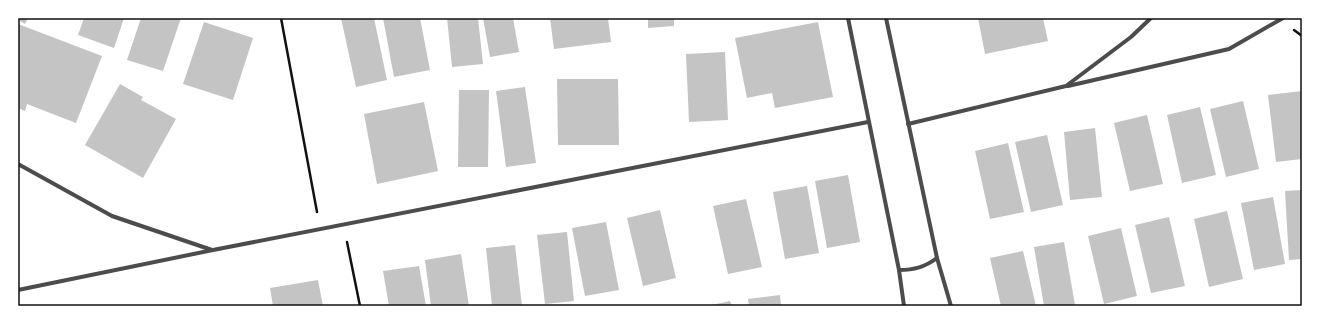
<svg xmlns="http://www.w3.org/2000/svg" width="1320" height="324" font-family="'Varela Round',sans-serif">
<rect width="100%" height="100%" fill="#fff"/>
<g fill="#c4c4c4">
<polygon points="18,18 28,18 25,24 18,20"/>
<polygon points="84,18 124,18 114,48 78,35"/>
<polygon points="141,18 181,18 163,71 127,60"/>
<polygon points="341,18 374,18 387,80 356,87"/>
<polygon points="383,18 420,18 430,70 394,77"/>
<polygon points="447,18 478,18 483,64 452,67"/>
<polygon points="483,18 513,18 519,52 490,57"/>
<polygon points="550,18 608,18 611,42 554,49"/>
<polygon points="648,18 674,18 674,26 648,28"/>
<polygon points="978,18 1043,18 1048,41 985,54"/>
<polygon points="204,22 253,38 233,100 183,84"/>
<polygon points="818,22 833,97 775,108 772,93 747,98 735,38"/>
<polygon points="18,24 102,56 76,123 27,104 25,111 18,108"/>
<polygon points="725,52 728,120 689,122 686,54"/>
<polygon points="557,79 618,79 619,145 558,145"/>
<polygon points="120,84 143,97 141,100 176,119 143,178 85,145"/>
<polygon points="525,87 536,163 506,167 496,91"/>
<polygon points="459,90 489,90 488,167 458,167"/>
<polygon points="1302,91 1302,159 1276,162 1268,95"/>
<polygon points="1243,101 1259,169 1226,177 1210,109"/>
<polygon points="424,102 438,171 377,184 364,114"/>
<polygon points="1200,107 1216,175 1182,183 1167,115"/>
<polygon points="1147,115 1163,184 1130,191 1114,123"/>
<polygon points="1095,128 1102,197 1070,200 1064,132"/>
<polygon points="1047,135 1063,205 1031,212 1015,142"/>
<polygon points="1008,143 1024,212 990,219 975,151"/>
<polygon points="848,175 860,242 827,248 815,181"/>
<polygon points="807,186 819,253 785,259 773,192"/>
<polygon points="1302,190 1302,259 1289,260 1285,191"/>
<polygon points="1273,197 1285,264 1254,270 1241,203"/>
<polygon points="746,199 762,267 728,274 713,206"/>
<polygon points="660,210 676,278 643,286 627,218"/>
<polygon points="1227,211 1243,279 1209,287 1194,219"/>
<polygon points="1169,217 1185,286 1151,293 1135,225"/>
<polygon points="606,222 619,290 585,296 572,228"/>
<polygon points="1121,228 1137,296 1104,304 1088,236"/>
<polygon points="567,232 574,301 545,304 537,235"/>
<polygon points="1064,242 1075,305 1044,306 1034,247"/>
<polygon points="515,245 522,306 492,306 486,248"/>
<polygon points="1023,251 1036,306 1001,306 990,258"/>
<polygon points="461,254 469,306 431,306 425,260"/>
<polygon points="419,266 426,306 389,306 383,271"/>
<polygon points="318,280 323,306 273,306 270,288"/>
<polygon points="780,295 781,306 749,306 748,299"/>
<polygon points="730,301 732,306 711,306 711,305"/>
</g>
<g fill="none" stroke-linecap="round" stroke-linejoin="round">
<g stroke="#111" stroke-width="2.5">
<polyline points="281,18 317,212"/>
<polyline points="1294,30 1302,36"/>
<polyline points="347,242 360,306"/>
</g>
<g stroke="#4c4c4c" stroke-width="4">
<polyline points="848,18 899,270 904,306"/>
<polyline points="886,18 937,258 951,306"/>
<polyline points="1068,86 1229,49 1283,18"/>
<polyline points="908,124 1066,86 1131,37 1151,18"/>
<polyline points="18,164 112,216 212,250"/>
<path d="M899 270C914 270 925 267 937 258"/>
<polyline points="18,290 213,250 868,122"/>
</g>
</g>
<rect width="1320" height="324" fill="none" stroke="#ffffff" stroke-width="38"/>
<rect x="19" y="19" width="1282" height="286" fill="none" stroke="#111" stroke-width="1.5"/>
</svg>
